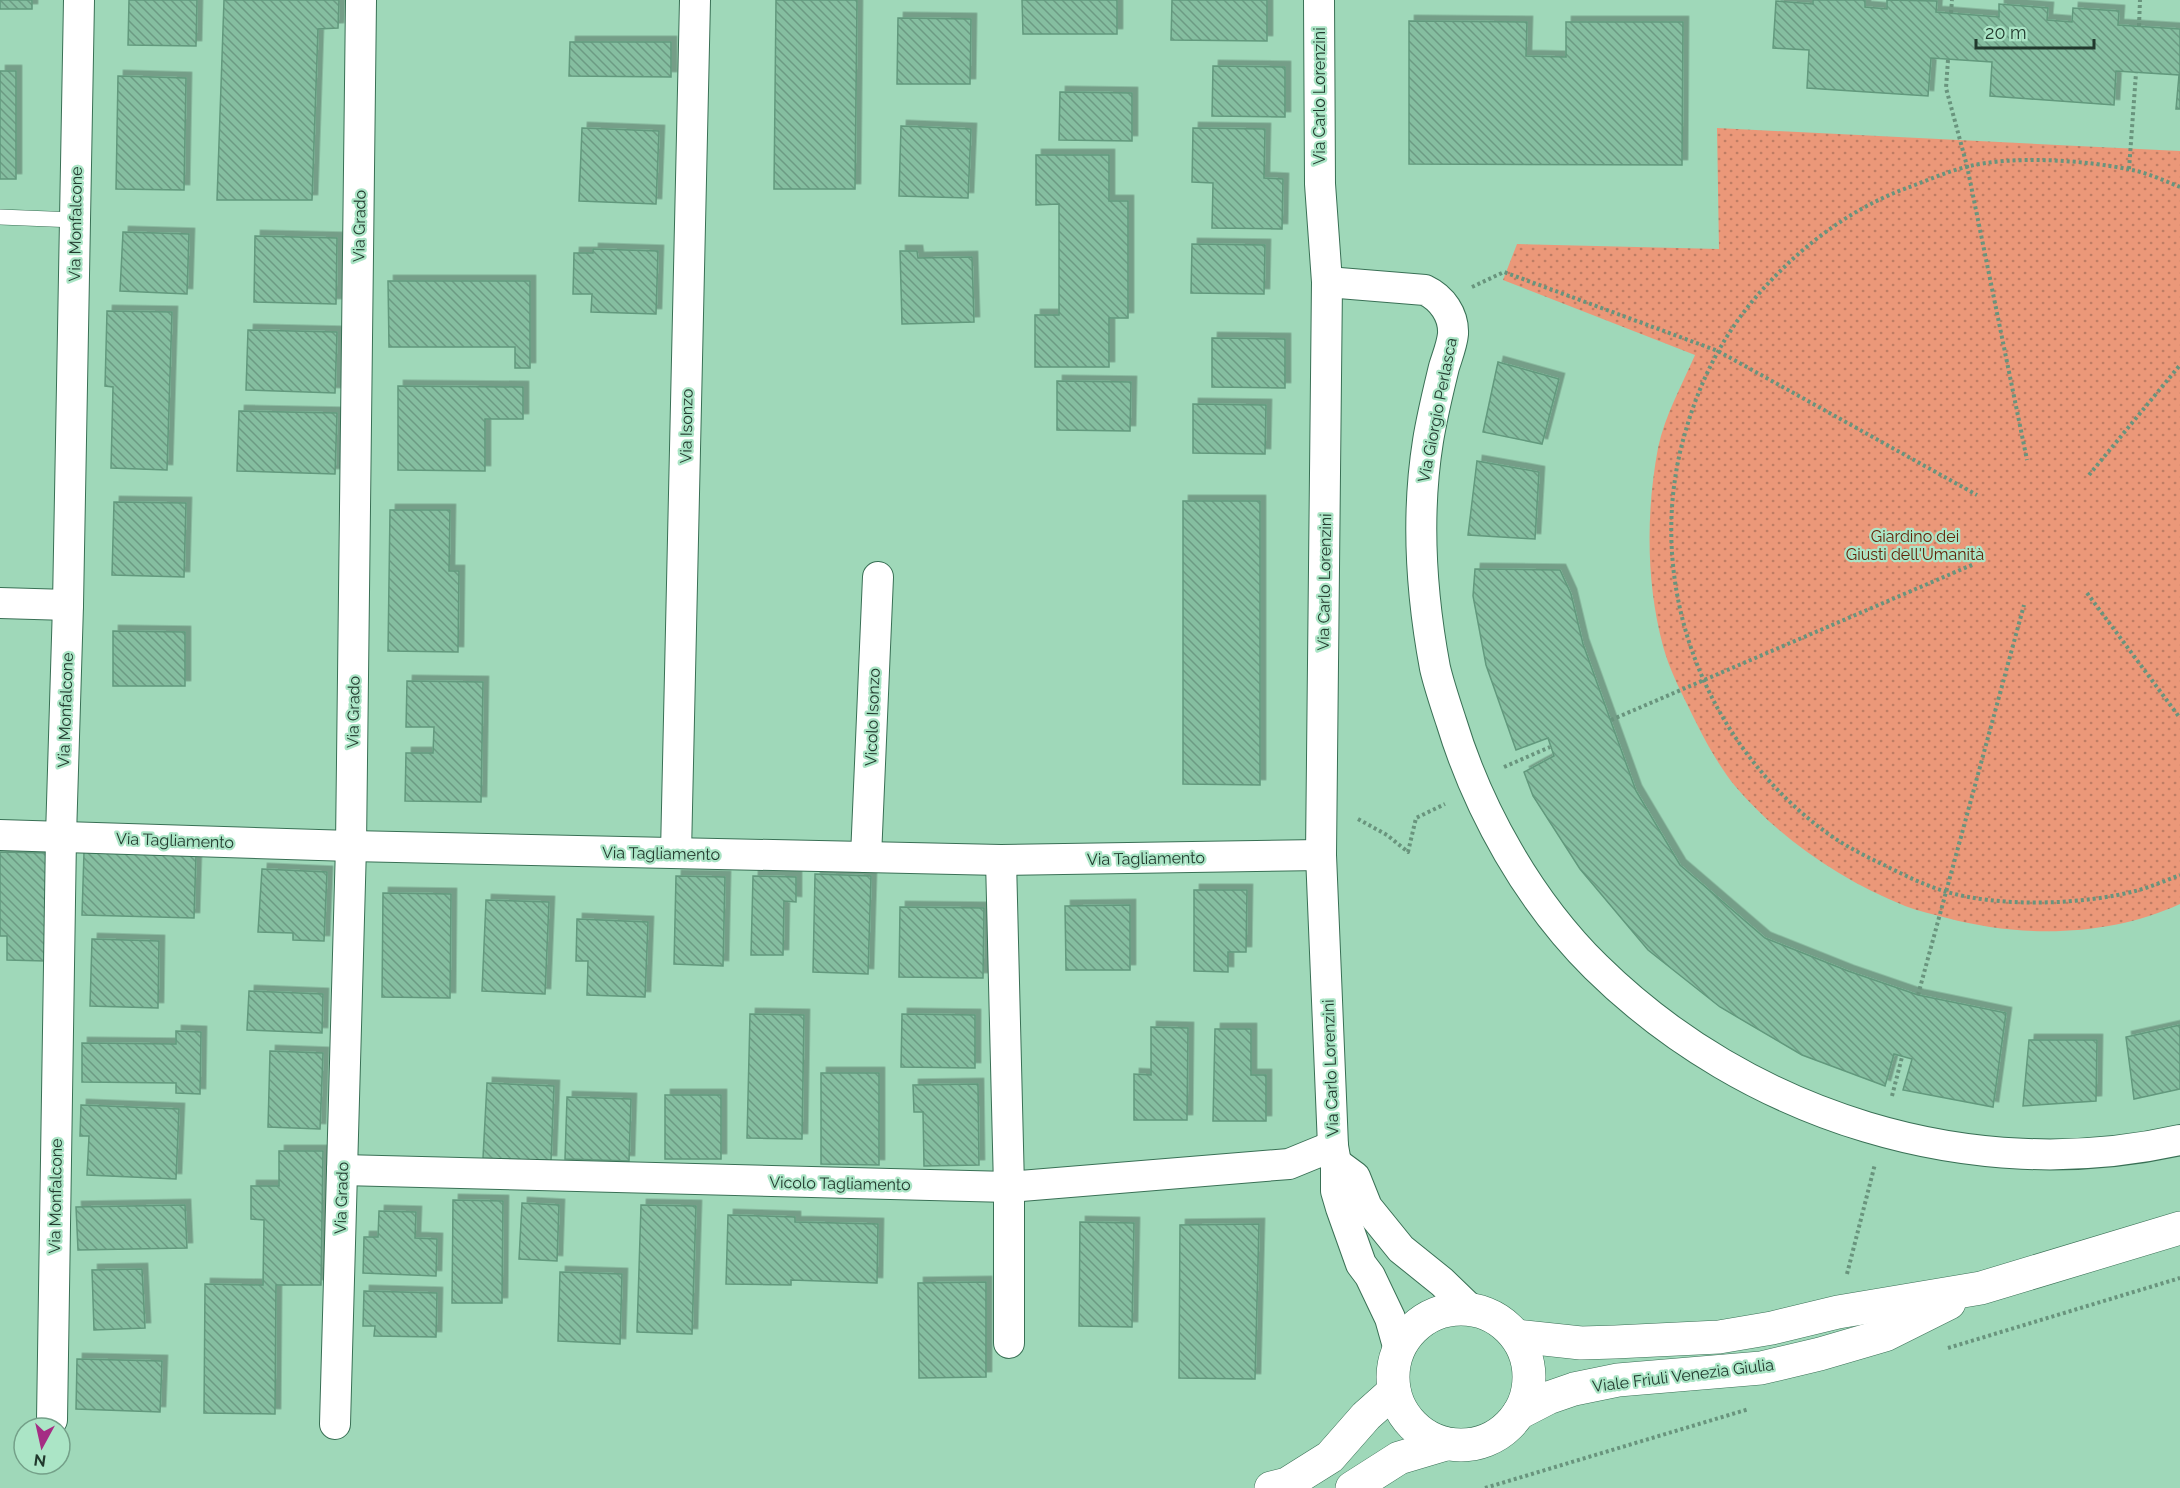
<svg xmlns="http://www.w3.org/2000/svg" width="2180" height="1488" font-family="Raleway,sans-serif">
<defs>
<pattern id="green-dots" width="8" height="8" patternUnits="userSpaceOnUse" patternTransform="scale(1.5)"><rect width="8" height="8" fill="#eb9879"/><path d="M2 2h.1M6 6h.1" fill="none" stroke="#be7d64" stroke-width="1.8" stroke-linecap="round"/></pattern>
<pattern id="building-back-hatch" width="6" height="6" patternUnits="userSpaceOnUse" patternTransform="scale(1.5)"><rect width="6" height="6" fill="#85bea0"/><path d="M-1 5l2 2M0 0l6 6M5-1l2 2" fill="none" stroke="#6c9b83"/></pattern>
<filter id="shadow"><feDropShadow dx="5.5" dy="-5.5" stdDeviation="0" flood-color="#0004"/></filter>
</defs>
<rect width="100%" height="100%" fill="#9fd8b9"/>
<path fill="url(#green-dots)" d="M1717 128 2180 151V904C2108 937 2022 938 1947 918 1933 914 1918 911 1905 906 1842 881 1779 838 1735 786 1717 764 1701 733 1689 708 1679 688 1669 668 1663 646 1646 583 1646 512 1658 448 1665 415 1682 385 1695 355L1503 280 1517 244 1719 249Z"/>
<g fill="url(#building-back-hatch)" stroke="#62997d" stroke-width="1.5" filter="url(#shadow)">
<rect x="0" y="0" width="32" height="9"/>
<polygon points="129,0 197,0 196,46 128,45"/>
<polygon points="224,0 339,0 338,28 318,29 312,200 217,200"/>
<polygon points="776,0 857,0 855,189 774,189"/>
<polygon points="1022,0 1117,0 1117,34 1023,34"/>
<polygon points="1172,0 1267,0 1267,41 1171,40"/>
<polygon points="1813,0 1865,0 1865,7 1887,9 1887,0 1937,1 1936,12 1999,17 1999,4 2048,8 2047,20 2072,22 2073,8 2119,11 2118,25 2180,29 2180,109 2176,109 2179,75 2116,71 2114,105 1990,96 1992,62 1931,58 1928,96 1807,88 1809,50 1773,48 1776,1 1813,4"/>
<polygon points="898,18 971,19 970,84 897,84"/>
<polygon points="1409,21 1527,22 1526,56 1566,57 1566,22 1683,22 1682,165 1409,164"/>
<polygon points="570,42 671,42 671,77 569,76"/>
<polygon points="1213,66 1285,67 1285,117 1212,116"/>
<rect x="0" y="71" width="16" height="108"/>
<polygon points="118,76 186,78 184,190 116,189"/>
<polygon points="1060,92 1132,93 1132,141 1059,140"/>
<polygon points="901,126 971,129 968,198 899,196"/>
<polygon points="582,128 659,131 656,204 579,201"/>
<polygon points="1193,128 1265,129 1264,178 1283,179 1282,229 1212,228 1213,183 1192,182"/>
<polygon points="1036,155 1109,155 1109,201 1128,201 1128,318 1109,318 1109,367 1035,367 1035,315 1059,315 1059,204 1036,205"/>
<polygon points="123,232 189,234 187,294 120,291"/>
<polygon points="255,236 337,238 336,304 254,302"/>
<polygon points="1192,244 1265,245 1264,294 1191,293"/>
<polygon points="593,249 658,251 656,314 591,312 592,294 573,294 574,253 593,253"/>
<polygon points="900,251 917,251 918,258 972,257 974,322 902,324"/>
<polygon points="388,281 530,281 530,368 515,368 515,347 389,347"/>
<polygon points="107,311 172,312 167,470 111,468 113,387 105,386"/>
<polygon points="248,330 337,332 335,393 246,390"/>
<polygon points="1212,338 1285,339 1285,388 1212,387"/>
<polygon points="1498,362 1559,379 1542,444 1483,432"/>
<polygon points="1057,381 1131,382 1130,431 1057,430"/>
<polygon points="398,386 523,387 523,419 485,419 485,471 398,470"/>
<polygon points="1193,404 1266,405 1265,454 1193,453"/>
<polygon points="239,411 337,413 335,474 237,471"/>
<polygon points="1477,461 1539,472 1535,539 1468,535"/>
<polygon points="1183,501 1260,501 1260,785 1183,784"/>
<polygon points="114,502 186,503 184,577 112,575"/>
<polygon points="390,510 450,510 449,571 459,571 458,652 388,651"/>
<polygon points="1475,569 1560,570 1571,594 1583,644 1636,791 1680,865 1765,938 1848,971 1918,995 2006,1013 1993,1107 1903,1090 1912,1059 1894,1054 1885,1086 1802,1055 1720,1007 1648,950 1580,869 1533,796 1524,772 1554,756 1548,738 1516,750 1486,665 1473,596"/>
<polygon points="113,631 185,632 185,686 113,686"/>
<polygon points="407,681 483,682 481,802 405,801 406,753 433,753 434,727 406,727"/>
<polygon points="0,852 48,853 45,961 7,960 7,936 0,936"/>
<polygon points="84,852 196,855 194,918 82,915"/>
<polygon points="262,869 327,872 324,941 293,940 293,933 258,932"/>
<polygon points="815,874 871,876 868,974 813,972"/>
<polygon points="676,876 725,877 723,966 674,964"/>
<polygon points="753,876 796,877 796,902 784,901 783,955 751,955"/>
<polygon points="1194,890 1247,890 1246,952 1228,952 1228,972 1194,971"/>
<polygon points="383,893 451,894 450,998 382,997"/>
<polygon points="486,900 549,902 545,994 482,991"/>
<polygon points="1130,905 1130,970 1066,970 1065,906"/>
<polygon points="900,907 984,908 983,978 899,977"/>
<polygon points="577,919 648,922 645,997 587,995 588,961 576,961"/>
<polygon points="92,939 159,941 158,1008 90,1006"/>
<polygon points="249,991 323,994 322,1033 247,1030"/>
<polygon points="750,1014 804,1015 802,1139 747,1138"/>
<polygon points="902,1014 975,1015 975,1068 901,1067"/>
<polygon points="2180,1025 2180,1089 2134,1099 2126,1037"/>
<polygon points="1151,1027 1188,1028 1187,1120 1134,1120 1134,1074 1151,1075"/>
<polygon points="1215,1029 1251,1029 1251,1075 1266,1075 1266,1121 1213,1121"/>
<polygon points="176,1031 201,1032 200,1094 176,1093 176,1083 82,1082 82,1043 176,1044"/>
<polygon points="2029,1040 2097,1040 2096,1101 2023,1106"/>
<polygon points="270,1051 323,1053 320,1129 268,1127"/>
<polygon points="821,1073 879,1073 879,1165 821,1164"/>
<polygon points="487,1083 554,1086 551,1161 483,1158"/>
<polygon points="978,1084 979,1165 924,1166 923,1112 914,1112 913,1085"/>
<rect x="665" y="1095" width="56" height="64"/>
<polygon points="567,1097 631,1099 629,1161 565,1159"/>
<polygon points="81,1105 179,1109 176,1179 87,1175 89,1136 80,1136"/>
<polygon points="279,1151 323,1151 321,1285 276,1285 275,1414 204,1413 205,1284 263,1285 264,1220 251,1219 251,1186 279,1186"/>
<polygon points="453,1200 503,1201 502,1303 452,1303"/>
<polygon points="522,1203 559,1205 557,1261 519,1259"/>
<polygon points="185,1205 187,1248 78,1250 76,1207"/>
<polygon points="641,1205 696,1206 692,1334 637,1332"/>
<polygon points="379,1211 416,1212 415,1238 437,1239 436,1276 363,1273 364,1237 378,1237"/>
<polygon points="728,1215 795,1217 795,1222 878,1224 877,1283 791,1280 791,1285 726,1284"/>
<polygon points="1080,1222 1134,1223 1132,1327 1079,1326"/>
<polygon points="1259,1224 1255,1379 1179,1378 1180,1225"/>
<polygon points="142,1269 145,1328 94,1330 92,1270"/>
<polygon points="560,1272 622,1274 620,1344 558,1341"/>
<polygon points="986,1282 986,1377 919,1378 918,1283"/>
<polygon points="364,1291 437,1293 436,1337 374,1336 375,1326 363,1326"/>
<polygon points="77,1359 162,1361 160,1412 76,1409"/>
</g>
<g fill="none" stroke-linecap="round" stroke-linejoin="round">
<defs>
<polyline id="lane" points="0,217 75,220"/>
<g id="street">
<polyline points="1319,0 1320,184 1327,282 1321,855 1333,1146 1336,1163 1336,1191 1341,1208 1361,1264 1370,1276 1390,1318 1399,1350"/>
<path d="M1327 282 1425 290C1442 298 1454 315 1453 334 1452 345 1447 357 1444 367 1438 392 1432 416 1428 441 1416 516 1421 593 1435 668 1439 685 1445 703 1451 721 1478 810 1529 901 1596 967 1747 1116 1972 1187 2180 1140"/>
<polyline points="0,603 68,605"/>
<polyline points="0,835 351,846 1001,860 1321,855"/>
<polyline points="676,853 695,0"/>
<polyline points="866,857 878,577"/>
<polyline points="1001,860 1009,1187 1009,1343"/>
<polyline points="1336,1163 1355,1177 1367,1207 1401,1249 1442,1282 1471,1310"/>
<polyline points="342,1170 1009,1187 1289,1164 1333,1146"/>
<polyline points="52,1420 61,836 68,605 79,0"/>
<polyline points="335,1424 351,846 361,0"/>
</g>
<g id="secondary">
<circle cx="1461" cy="1377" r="68"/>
<polyline points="1516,1336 1581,1343 1615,1342 1719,1337 1772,1328 1838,1312 1981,1288 2180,1228"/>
<polyline points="1519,1413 1548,1398 1574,1389 1618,1380 1761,1368 1820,1354 1885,1335 1949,1303"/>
<polyline points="1271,1488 1287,1484 1330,1457 1366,1416 1394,1391"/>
<polyline points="1352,1488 1399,1458 1446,1444"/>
</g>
</defs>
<use href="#lane" stroke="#397055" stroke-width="16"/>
<use href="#street" stroke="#397055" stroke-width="32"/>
<use href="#secondary" stroke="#397055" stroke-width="34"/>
<g stroke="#69947d" stroke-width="4" stroke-dasharray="3 3" stroke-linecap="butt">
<polyline points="1951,13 1952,0"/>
<polyline points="2139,26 2140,0"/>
<polyline points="1948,60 1946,88 1967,166 2027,460"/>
<polyline points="2129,169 2136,73"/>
<path d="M2180 187C2165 181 2148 173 2132 170 2086 160 2011 155 1966 167 1945 172 1924 182 1904 189 1849 210 1803 245 1763 289 1721 335 1696 388 1681 448 1646 593 1708 746 1827 833 1845 846 1865 856 1884 865 1904 875 1924 885 1944 891 1998 908 2085 905 2139 890 2153 886 2167 880 2180 875"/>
<polyline points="1472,287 1504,272 1718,351 1977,495"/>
<polyline points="2089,475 2180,365"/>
<polyline points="2087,593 2180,718"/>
<polyline points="1611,720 1974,564"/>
<polyline points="1504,767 1550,747"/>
<polyline points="1358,819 1387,835 1408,852 1416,818 1445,804"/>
<polyline points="1918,995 2024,605"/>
<polyline points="1892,1096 1902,1057"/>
<polyline points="1847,1274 1875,1164"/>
<polyline points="1948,1348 2180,1278"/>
<polyline points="1485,1488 1749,1409"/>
</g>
<use href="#lane" stroke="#fff" stroke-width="15"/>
<use href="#street" stroke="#fff" stroke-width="30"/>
<use href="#secondary" stroke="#fff" stroke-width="33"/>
</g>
<g text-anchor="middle" stroke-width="4.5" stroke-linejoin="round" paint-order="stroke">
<g font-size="16" fill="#21392d" stroke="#abe5c6">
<text transform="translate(1319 96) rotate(-90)" y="6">Via Carlo Lorenzini</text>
<text transform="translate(75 224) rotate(-89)" y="6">Via Monfalcone</text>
<text transform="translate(359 226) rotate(-89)" y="6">Via Grado</text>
<text transform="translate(1437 410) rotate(-79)" y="6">Via Giorgio Perlasca</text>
<text transform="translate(686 426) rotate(-89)" y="6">Via Isonzo</text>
<text transform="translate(1324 582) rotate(-89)" y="6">Via Carlo Lorenzini</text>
<text transform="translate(65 710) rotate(-88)" y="6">Via Monfalcone</text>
<text transform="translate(353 712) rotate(-89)" y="6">Via Grado</text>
<text transform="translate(872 717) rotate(-88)" y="6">Vicolo Isonzo</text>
<text transform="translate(175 840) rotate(2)" y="6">Via Tagliamento</text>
<text transform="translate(661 853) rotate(1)" y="6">Via Tagliamento</text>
<text transform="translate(1146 858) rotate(-1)" y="6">Via Tagliamento</text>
<text transform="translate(1330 1068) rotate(-92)" y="6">Via Carlo Lorenzini</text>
<text transform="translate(840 1183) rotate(1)" y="6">Vicolo Tagliamento</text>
<text transform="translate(55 1196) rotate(-89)" y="6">Via Monfalcone</text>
<text transform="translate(341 1198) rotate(-88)" y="6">Via Grado</text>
<text transform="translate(1683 1375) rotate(-7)" y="6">Viale Friuli Venezia Giulia</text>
</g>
<g font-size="16" fill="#622308" stroke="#abe5c6">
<text x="1915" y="542">Giardino dei<tspan x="1915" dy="18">Giusti dell'Umanità</tspan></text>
</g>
</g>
<g transform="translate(42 1446) rotate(188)"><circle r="28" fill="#abe5c6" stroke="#74a089" stroke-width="1.5"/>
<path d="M0-4.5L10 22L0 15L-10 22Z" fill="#a52d84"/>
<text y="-9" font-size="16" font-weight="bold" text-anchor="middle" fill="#21392d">N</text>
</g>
<path d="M1976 39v9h118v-9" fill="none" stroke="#21392d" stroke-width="3"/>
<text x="1985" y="39" font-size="18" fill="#21392d" stroke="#abe5c6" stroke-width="4.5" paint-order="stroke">20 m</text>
</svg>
